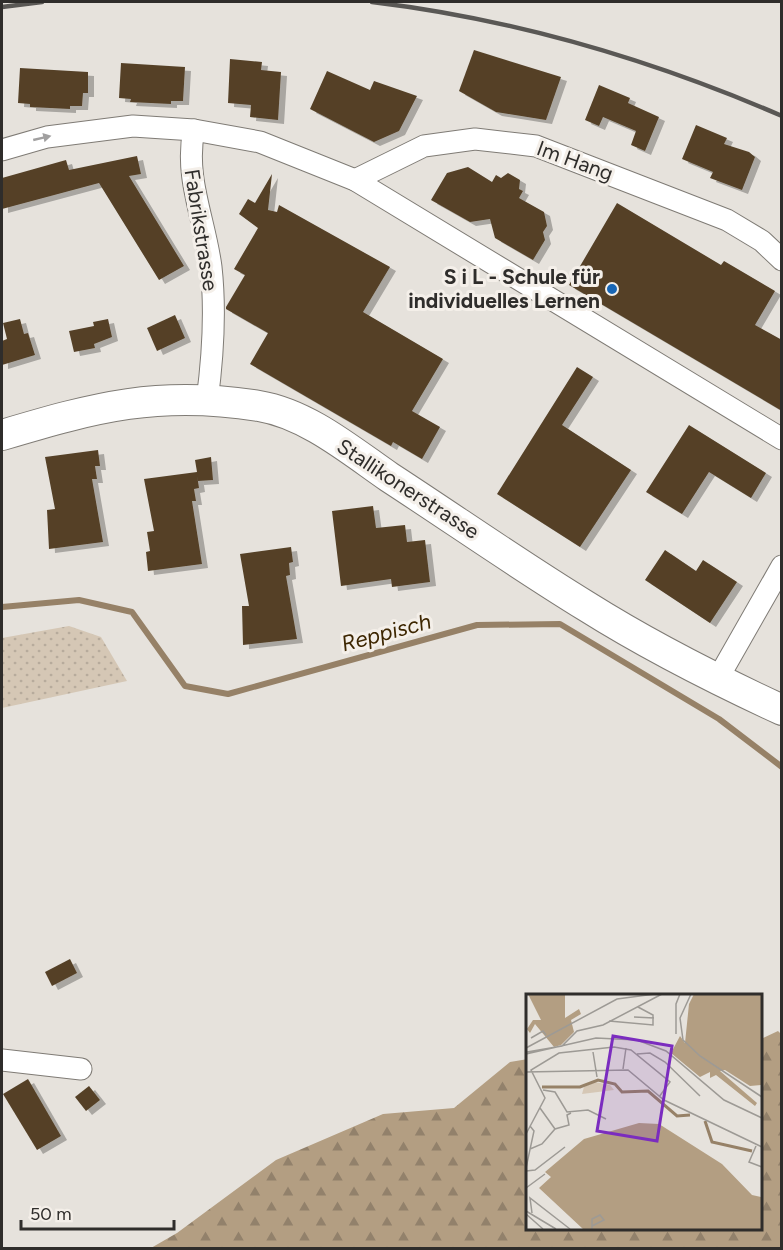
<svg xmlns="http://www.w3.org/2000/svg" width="783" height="1250" font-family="Figtree,sans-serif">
<defs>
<pattern id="grass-dots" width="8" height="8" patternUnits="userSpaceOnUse" patternTransform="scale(1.5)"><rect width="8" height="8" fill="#d5c7b5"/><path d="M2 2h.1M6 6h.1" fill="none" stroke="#b7ab9c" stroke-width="1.8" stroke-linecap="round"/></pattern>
<pattern id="forest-firs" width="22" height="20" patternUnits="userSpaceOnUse" patternTransform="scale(1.5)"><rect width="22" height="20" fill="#b39e82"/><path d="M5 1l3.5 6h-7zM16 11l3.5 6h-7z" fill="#92816b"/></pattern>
<filter id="shadow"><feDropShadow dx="6" dy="4" stdDeviation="0" flood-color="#0004"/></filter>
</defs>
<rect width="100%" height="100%" fill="#e6e2dc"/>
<polygon fill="url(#grass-dots)" points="69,626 101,637 127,681 2,708 2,638"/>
<polygon fill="url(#forest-firs)" points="778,1031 782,1035 781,1248 151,1248 177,1233 276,1160 383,1114 454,1108 510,1062 528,1059 528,1228 760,1228 761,1039"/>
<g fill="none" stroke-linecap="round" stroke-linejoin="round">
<polyline stroke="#968167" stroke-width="6" points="2,607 79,600 132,612 185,686 228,694 477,625 560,624 719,719 782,767"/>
</g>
<g fill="#544128" filter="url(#shadow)">
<polygon points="474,50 561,77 546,120 496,112 459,91"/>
<polygon points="230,59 262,62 261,70 281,72 278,120 250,117 251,105 228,103"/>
<polygon points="121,63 185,67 183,101 171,101 171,104 130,102 131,99 119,98"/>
<polygon points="20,68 88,72 88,93 83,93 82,106 70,106 70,109 30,107 30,104 18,103"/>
<polygon points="327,71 370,90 374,81 417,96 399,131 374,142 310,109"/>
<polygon points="599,85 630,98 628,103 659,117 645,151 631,145 636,131 603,117 599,126 585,120"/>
<polygon points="696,125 727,138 724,144 749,152 755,157 742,190 710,178 713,172 682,159"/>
<polygon points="137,156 141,174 129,176 184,266 159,280 99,183 2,209 2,178 66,160 69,170"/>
<polygon points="468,167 492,182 496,175 501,178 508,173 520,180 519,189 523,191 519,198 544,212 547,226 543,232 545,240 533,260 495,238 490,219 470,222 431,200 447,173"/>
<polygon points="272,174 268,210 277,212 279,205 390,267 363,312 443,359 412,411 440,427 422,459 393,442 391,446 250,364 268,333 226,309 226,307 245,275 234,269 258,228 239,214 248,199 255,203"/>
<polygon points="617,203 721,265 724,261 775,291 755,325 782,340 782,411 569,285"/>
<polygon points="175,315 185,338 157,351 147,328"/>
<polygon points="20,319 24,334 28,333 35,355 2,365 2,341 7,339 3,323"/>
<polygon points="108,319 112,337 94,344 95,348 74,352 69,331 94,326 93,322"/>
<polygon points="577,367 593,377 562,425 631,470 580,547 497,494"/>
<polygon points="689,425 766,473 751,498 709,472 682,514 646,492"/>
<polygon points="98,450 100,466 95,466 97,479 92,479 103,542 49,549 47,510 55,509 45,457"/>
<polygon points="211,457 213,480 198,481 197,475 199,488 194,489 196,501 192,501 202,564 148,571 146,552 150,551 147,532 154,531 144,479 197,472 195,460"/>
<polygon points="373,506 376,528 405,525 407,542 425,540 430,582 392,587 391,579 341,586 332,511"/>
<polygon points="291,547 293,562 289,563 290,575 286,576 297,639 243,645 242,606 249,606 240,554"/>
<polygon points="665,550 696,571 703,560 737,582 710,623 645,580"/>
<polygon points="70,959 77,973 52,986 45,972"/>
<polygon points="28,1079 61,1136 37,1150 3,1094"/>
<polygon points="89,1086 100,1100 86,1111 75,1097"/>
</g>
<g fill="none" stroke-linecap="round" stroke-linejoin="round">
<defs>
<g id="street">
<path d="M194 130C184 177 205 220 211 267 216 312 213 356 207 401"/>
<polyline points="2,150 47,137 133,126 194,130 260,142 355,180 782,439"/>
<polyline points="355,180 424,146 475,139 536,146 727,220 762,241 782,260"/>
<polyline points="717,680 782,566"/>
<polyline points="2,1060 81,1069"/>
</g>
<path id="secondary" d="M2 435C96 407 159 390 259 406 307 414 350 450 389 477 455 520 519 565 586 606 648 645 715 679 782 710"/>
</defs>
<use href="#street" stroke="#7f7b75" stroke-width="23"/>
<use href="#secondary" stroke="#7f7b75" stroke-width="32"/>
<use href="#street" stroke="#fff" stroke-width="21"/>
<use href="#secondary" stroke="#fff" stroke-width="30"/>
<g stroke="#5a5855" stroke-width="4.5">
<path d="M372 2C514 19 650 59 782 116"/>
<polyline points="2,7 42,2"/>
</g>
</g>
<defs><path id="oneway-solid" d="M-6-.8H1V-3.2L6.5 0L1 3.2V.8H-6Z" transform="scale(1.5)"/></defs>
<use fill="#a1a0a0" href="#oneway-solid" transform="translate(42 138) rotate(-13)"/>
<circle fill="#1866b5" stroke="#f4efe9" stroke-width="2" cx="612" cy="289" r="6"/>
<g text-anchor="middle" stroke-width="6" stroke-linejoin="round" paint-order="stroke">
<g font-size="21" fill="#2f2d2b" stroke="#f4efe9">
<text transform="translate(575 161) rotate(20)" y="7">Im Hang</text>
<text transform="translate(201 230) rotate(81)" y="7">Fabrikstrasse</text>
<text transform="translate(408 489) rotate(33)" y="7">Stallikonerstrasse</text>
</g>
<g font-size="21" font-weight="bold" fill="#2f2d2b" stroke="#f4efe9" text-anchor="end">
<text x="600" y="284">S i L - Schule für<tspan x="600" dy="24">individuelles Lernen</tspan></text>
</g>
<g font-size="22" font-style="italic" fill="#3d2601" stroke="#f4efe9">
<text transform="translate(386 632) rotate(-15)" y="8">Reppisch</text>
</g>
</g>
<g transform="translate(526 994)">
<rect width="236" height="236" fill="#e6e2dc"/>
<path d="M69 88 84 91 88 96 56 100 58 93Z" fill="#d5c7b5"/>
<path d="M2 0H39V24L53 15 55 20 45 26 48 38 35 51 28 53 9 30 4 39 1 35 7 26H15ZM168 0 235 1V91L224 92 199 76 194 77 231 109 229 112 190 81 184 84V78L174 83 145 59 154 42 159 49 163 10ZM113 129 133 130 196 170 226 201 235 203V235H57L13 194 25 183 19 178 58 145Z" fill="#b39e82"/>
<path fill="none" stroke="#968167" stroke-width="3" d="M16 93H54L72 86 89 90 96 98 122 97 151 122 164 121M179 127 186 148 226 157"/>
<path fill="none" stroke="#9d9a95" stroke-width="1.5" d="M165 0 154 24 157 46 174 62 236 103M108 23 128 24M83 27 127 31V21L112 13M150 40V10L154 0M5 44 17 37 20 41M0 54 91 5 129 0M1 58 36 52 51 37 77 31 136 0M67 58 71 83M0 60 70 44 111 46 140 57 198 106 236 124M111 60 124 59 139 68 174 102M97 75 100 54M0 78 102 76 138 106 236 153M17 96 29 98 41 118 62 116 80 125M14 114 29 135M0 140 19 104 5 76 33 59 88 53 105 56 144 88 133 103M230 152 223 168 236 173M4 155 16 150 29 135 43 131 41 121 45 119M0 174 8 137 4 132M0 177 9 176 39 153M0 194 19 180M0 217 30 235M6 219 4 204 44 235M0 220 17 235M66 232 78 226 74 221 66 225V235"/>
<path fill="#7b2cbf" fill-opacity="0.15" stroke="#7b2cbf" stroke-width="3" d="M87 42 146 52 131 147 71 137Z"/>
<rect width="236" height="236" fill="none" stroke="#2f2d2b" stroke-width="3"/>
</g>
<rect width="783" height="1250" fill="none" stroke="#2f2d2b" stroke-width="6"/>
<path d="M21 1220v9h153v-9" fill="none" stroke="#2f2d2b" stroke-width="3"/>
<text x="30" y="1220" font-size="18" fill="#2f2d2b" stroke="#f4efe9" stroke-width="4.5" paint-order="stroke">50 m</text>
</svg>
